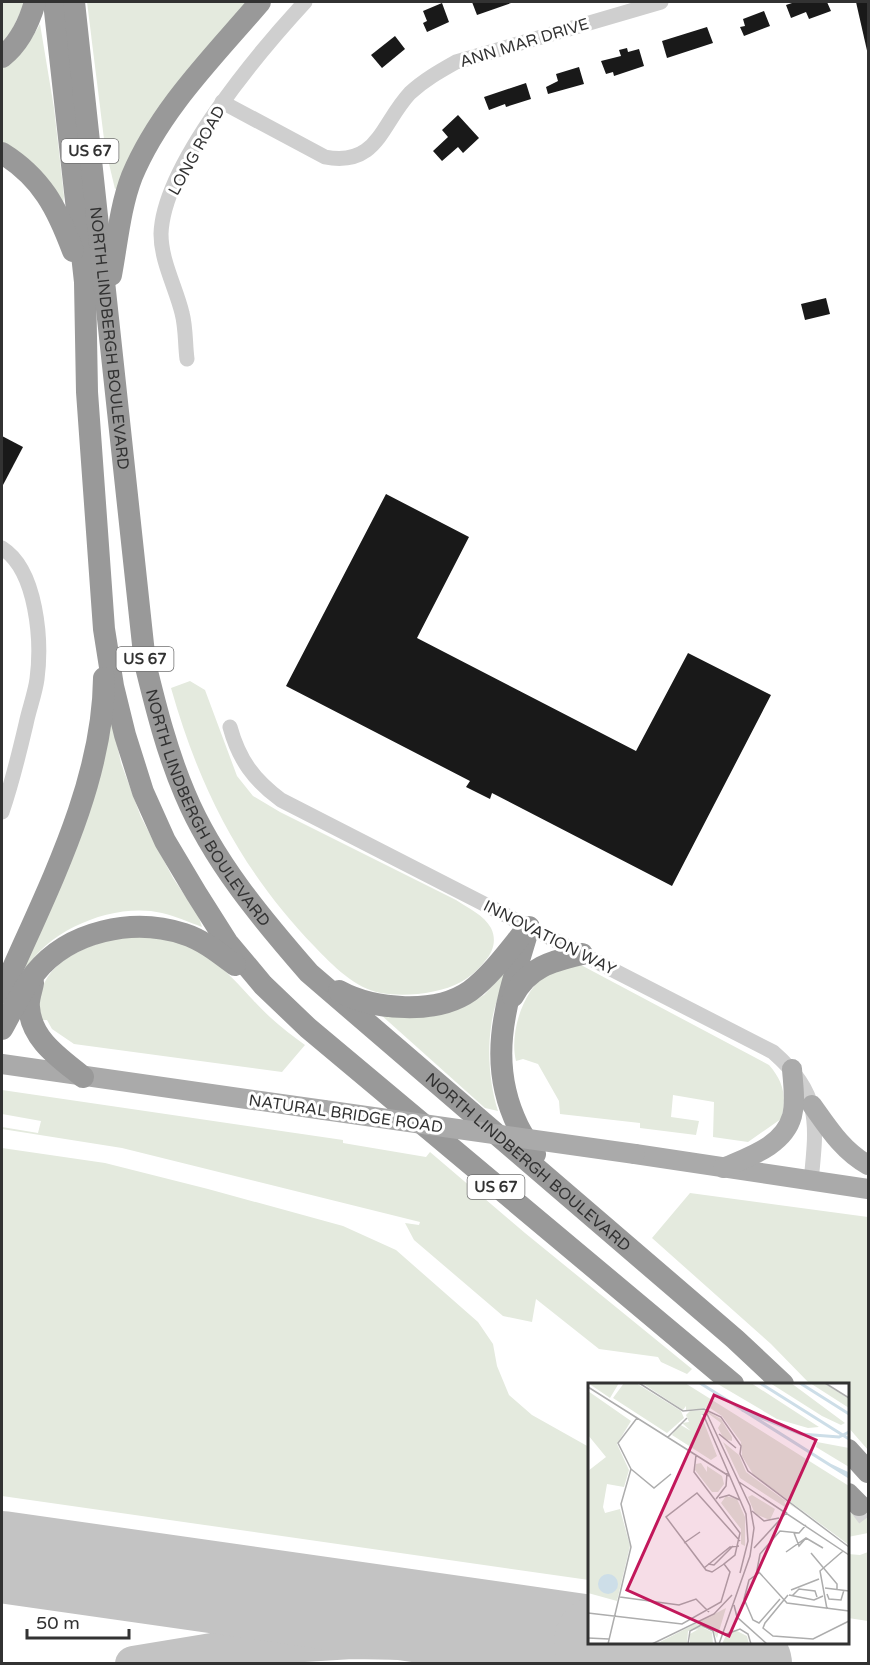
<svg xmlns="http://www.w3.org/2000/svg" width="870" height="1665" font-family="'Varela Round',sans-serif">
<rect width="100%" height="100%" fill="#fff"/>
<g fill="#e4eade">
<polygon points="2,2 25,2 12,30 2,43"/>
<polygon points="87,2 250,2 117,188 115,189 105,147"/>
<polygon points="40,24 54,108 64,196 63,204 2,144 2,69 33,36"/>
<path d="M190 681 205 690 237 776 253 796 280 812 456 900C468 908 484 915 491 928 497 940 493 952 485 961 479 969 470 977 461 982 439 994 405 997 381 993 356 989 332 965 315 947 241 870 200 790 171 688Z"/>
<path d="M111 716 121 763 141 817 173 878 198 915 202 927C189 922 175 916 162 913 116 902 50 928 26 969L21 967Z"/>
<path d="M123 935C138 937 170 937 183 942 212 955 232 977 253 1000 268 1017 287 1032 305 1045L282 1072 74 1044 52 1029 47 1020H40C40 1013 38 1003 40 996 48 957 91 946 123 935Z"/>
<path d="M581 965 769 1065C784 1082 787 1098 781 1119L748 1142 713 1137 714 1102 673 1095 671 1117 699 1121 696 1135 640 1128V1123L560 1114 559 1101 538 1064 523 1059 516 1061C509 1033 523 989 549 972 557 967 571 967 581 965Z"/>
<path d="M509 968C502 987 493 1007 491 1027 487 1054 490 1086 498 1111L485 1108 380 1014 468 1004 484 995Z"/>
<polygon points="2,1090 343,1140 343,1143 426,1157 430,1152 525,1233 692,1369 687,1374 661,1362 658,1357 599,1349 536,1299 532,1322 503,1316 414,1240 405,1223 419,1225 420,1222 122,1148 2,1129 2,1127 38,1133 41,1121 2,1114"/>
<polygon points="2,1148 105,1163 208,1189 343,1226 396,1250 478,1322 493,1344 497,1366 509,1395 532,1415 589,1447 589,1580 2,1496"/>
<polygon points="690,1193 868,1217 868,1450 848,1427 848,1384 810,1384 771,1344 652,1238"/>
<polygon points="868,1497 868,1533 848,1537 848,1516"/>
<polygon points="868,1552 868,1621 848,1618 848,1554 860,1555"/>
</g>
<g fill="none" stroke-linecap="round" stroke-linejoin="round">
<polyline stroke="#c3c3c3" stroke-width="36" points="133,1664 224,1649 352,1641 626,1646"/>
<g stroke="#c3c3c3" stroke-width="92">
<polyline points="2,1557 590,1641"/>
<polyline points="600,1642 746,1664"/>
</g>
</g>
<g fill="#191919">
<polygon points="472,2 514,2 477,15"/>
<polygon points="795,2 827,2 831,11 809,19 806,12 791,18 786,5"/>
<polygon points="856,2 868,2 868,55"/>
<polygon points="442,3 449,22 427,32 423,23 427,21 423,11"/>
<polygon points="764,11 770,26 744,36 740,27 745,26 743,19"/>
<polygon points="707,27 713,43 667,58 662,41"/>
<polygon points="395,36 405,49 382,68 371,55"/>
<polygon points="627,48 628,52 639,49 644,66 614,76 613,72 606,74 601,61 621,56 619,50"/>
<polygon points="579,67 584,84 548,94 546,87 558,81 556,74"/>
<polygon points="526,83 531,99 506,107 505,104 489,110 484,97"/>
<polygon points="458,115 479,138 463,153 458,147 442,161 433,151 448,137 442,130"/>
<polygon points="826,298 830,314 805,320 801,304"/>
<polygon points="2,436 23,447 3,485 2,484"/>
<polygon points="386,494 469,537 417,638 636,751 688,653 771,695 672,886 492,793 490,799 466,787 470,781 286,686"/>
</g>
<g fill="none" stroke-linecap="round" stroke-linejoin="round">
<polyline stroke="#d6d6d6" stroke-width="22" stroke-dasharray="22 11" stroke-linecap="butt" points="859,1505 868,1517"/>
<g stroke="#cfcfcf" stroke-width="15">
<path d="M222 102 325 157C378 167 381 124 410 93 424 80 440 71 456 62L661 2"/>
<path d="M187 359C185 344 186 328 182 313 176 288 161 261 161 234 163 165 259 52 305 2"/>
<path d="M2 548C37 570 42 641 37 679 35 694 29 709 26 724 19 754 12 783 2 812"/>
<path d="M230 727C239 760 254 780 281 800L773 1052C821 1094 817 1122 811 1181"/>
</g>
<g stroke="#aaa" stroke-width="20">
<polyline points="2,1064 324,1110"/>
<path d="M812 1105C829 1129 843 1151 868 1165"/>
<polyline points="635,1154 868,1189"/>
<path d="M723 1168C748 1157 784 1146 792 1116 796 1101 793 1084 792 1069"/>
</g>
<g stroke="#999" stroke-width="22">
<polyline points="54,2 85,282 87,392 104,629 113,686 125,735 143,792 165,841 196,893 227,942 263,985 308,1028 733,1384"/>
<path id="s1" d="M74 2 145 663C156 708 167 752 185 794 213 861 262 919 309 973L735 1339 783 1384"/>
<path d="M2 57C20 43 29 23 35 2"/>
<path d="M2 153C42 178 57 208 73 251"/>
<path d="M111 275C117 243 120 207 132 176 160 109 214 56 260 2"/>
<path d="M529 927C509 995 484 1057 518 1126 523 1136 529 1145 535 1154"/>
<path d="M33 983C32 990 28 999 29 1007 31 1040 60 1058 83 1077"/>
<path d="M339 991C374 1010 436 1015 470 991 491 975 507 953 524 932"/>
<path d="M2 993C44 895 103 788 104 678"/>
<path d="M513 996C529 966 553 961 582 954"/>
<path d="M2 1029C12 1011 22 990 35 973 69 931 133 917 184 934 203 940 219 953 235 965"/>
<polyline points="848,1450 868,1472"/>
<polyline points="848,1494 859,1505"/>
</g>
<polyline stroke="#aaa" stroke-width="20" points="324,1110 635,1154"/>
</g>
<g text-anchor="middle" stroke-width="6" stroke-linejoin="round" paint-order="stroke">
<g fill="#fff" stroke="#707070" stroke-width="1.5">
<rect x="61.5" y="139" width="57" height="24" rx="4.5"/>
<rect x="116.5" y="647" width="57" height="24" rx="4.5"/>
<rect x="467.5" y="1175" width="57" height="24" rx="4.5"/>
</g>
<g font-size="15" font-weight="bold" fill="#323232">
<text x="90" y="156">US 67</text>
<text x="145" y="664">US 67</text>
<text x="496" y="1192">US 67</text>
</g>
<g font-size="16" fill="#323232" stroke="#fff">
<text transform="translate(524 42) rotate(-17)" y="6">ANN MAR DRIVE</text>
<text transform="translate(196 150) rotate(-61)" y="6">LONG ROAD</text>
<text dy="6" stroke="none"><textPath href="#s1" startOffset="338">NORTH LINDBERGH BOULEVARD</textPath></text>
<text dy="6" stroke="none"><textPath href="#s1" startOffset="824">NORTH LINDBERGH BOULEVARD</textPath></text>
<text transform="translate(550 937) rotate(27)" y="6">INNOVATION WAY</text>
<text transform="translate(346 1113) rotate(8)" y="6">NATURAL BRIDGE ROAD</text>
<text dy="6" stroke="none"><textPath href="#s1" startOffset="1310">NORTH LINDBERGH BOULEVARD</textPath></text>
</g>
</g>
<g transform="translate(588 1383)">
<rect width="261" height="261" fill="#fff"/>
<path d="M0 0H31L22 15ZM36 0H48L93 28 96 35 79 50 25 15ZM54 0H97L261 103V162L165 91 154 73 153 59 134 33 122 25 98 27V23L95 27ZM128 0H163L231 44 220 45 189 36ZM182 0H203L257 40 253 42 234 33ZM222 0H236L261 16V25ZM0 8 43 38 29 61 41 87 36 104 19 101 15 124 17 130 32 126 42 163 29 218 0 210V88L18 74 0 52ZM117 27 133 36 144 54V58L136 56 130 45 133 40 121 31 113 32 129 73 123 77 84 52 91 41 103 48 94 40 101 39 98 32 102 28ZM135 59 151 72 158 89 210 127 196 118 200 126 152 95ZM229 59 261 65V84L228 64ZM113 80 119 89V83L134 93 136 101 130 109H124L107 87 108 81ZM164 112 187 126 182 137 167 131 160 114ZM138 113 149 116 157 134V163L153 161V146L133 120ZM138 225 129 255 122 244 100 248 99 261H68ZM114 244 124 249 125 261H102V251ZM147 247 159 253 161 261H134L139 250Z" fill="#e4eade"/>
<path d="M10 201a10 10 0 1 1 20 0a10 10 0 1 1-20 0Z" fill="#cddee8"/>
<path fill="none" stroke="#cddee8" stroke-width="3" d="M112 0 261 94M172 0 261 56M212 0 261 31M154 27 213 51 251 54 261 49M240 81 261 91"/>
<path fill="none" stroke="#adadad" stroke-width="1.5" d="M51 0 95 28 116 26 133 34 153 63 152 71 160 88 261 164M237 0 261 15M0 4 141 93M115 31 158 131 160 158 152 190M119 31 162 123 166 145 162 173 131 261M131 51 148 65M80 54 99 35M43 86 66 105 83 91M151 99 261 172M131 115 141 112 152 117M128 116 138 103 139 90M164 128 176 138 191 135M218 142 211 150 192 148 172 171 169 187 199 220 261 228M206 150 211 163 218 155M96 160 112 149M166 165 199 129M198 169 218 155 235 165M223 170 249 201V206M120 181 126 182 145 163M136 181 124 189 118 187 78 134 109 110 152 158M116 185 142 164 151 163M171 190 161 197 156 216 165 237 171 240 192 216M237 205 261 208M203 207 231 196M239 211 241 216 253 217 256 207M200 212 177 240 175 245 185 253 225 256 261 238M201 212 226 217 235 213M204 213 211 206 227 208 229 214M32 214 91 222 108 216 121 229M146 222 149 234 179 261M239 226 232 188 255 168M0 230 94 241 133 219 142 189 136 181 147 172 152 150 106 89 108 72M136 252 152 246 160 251 163 261M0 255 21 256M20 261 43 164 33 121 43 86 30 60 49 35M64 261 126 231 144 212M100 261 102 248 113 242 125 248 128 261"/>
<path fill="#c2185b" fill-opacity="0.15" stroke="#c2185b" stroke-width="3" d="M126 12 228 57 141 253 39 207Z"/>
<rect width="261" height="261" fill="none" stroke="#323232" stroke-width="3"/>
</g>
<rect width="870" height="1665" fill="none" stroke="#323232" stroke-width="6"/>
<path d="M27 1629v9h102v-9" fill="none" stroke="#323232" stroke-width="3"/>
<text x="36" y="1629" font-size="18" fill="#323232" stroke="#ffffff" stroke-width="4.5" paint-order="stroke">50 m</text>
</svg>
